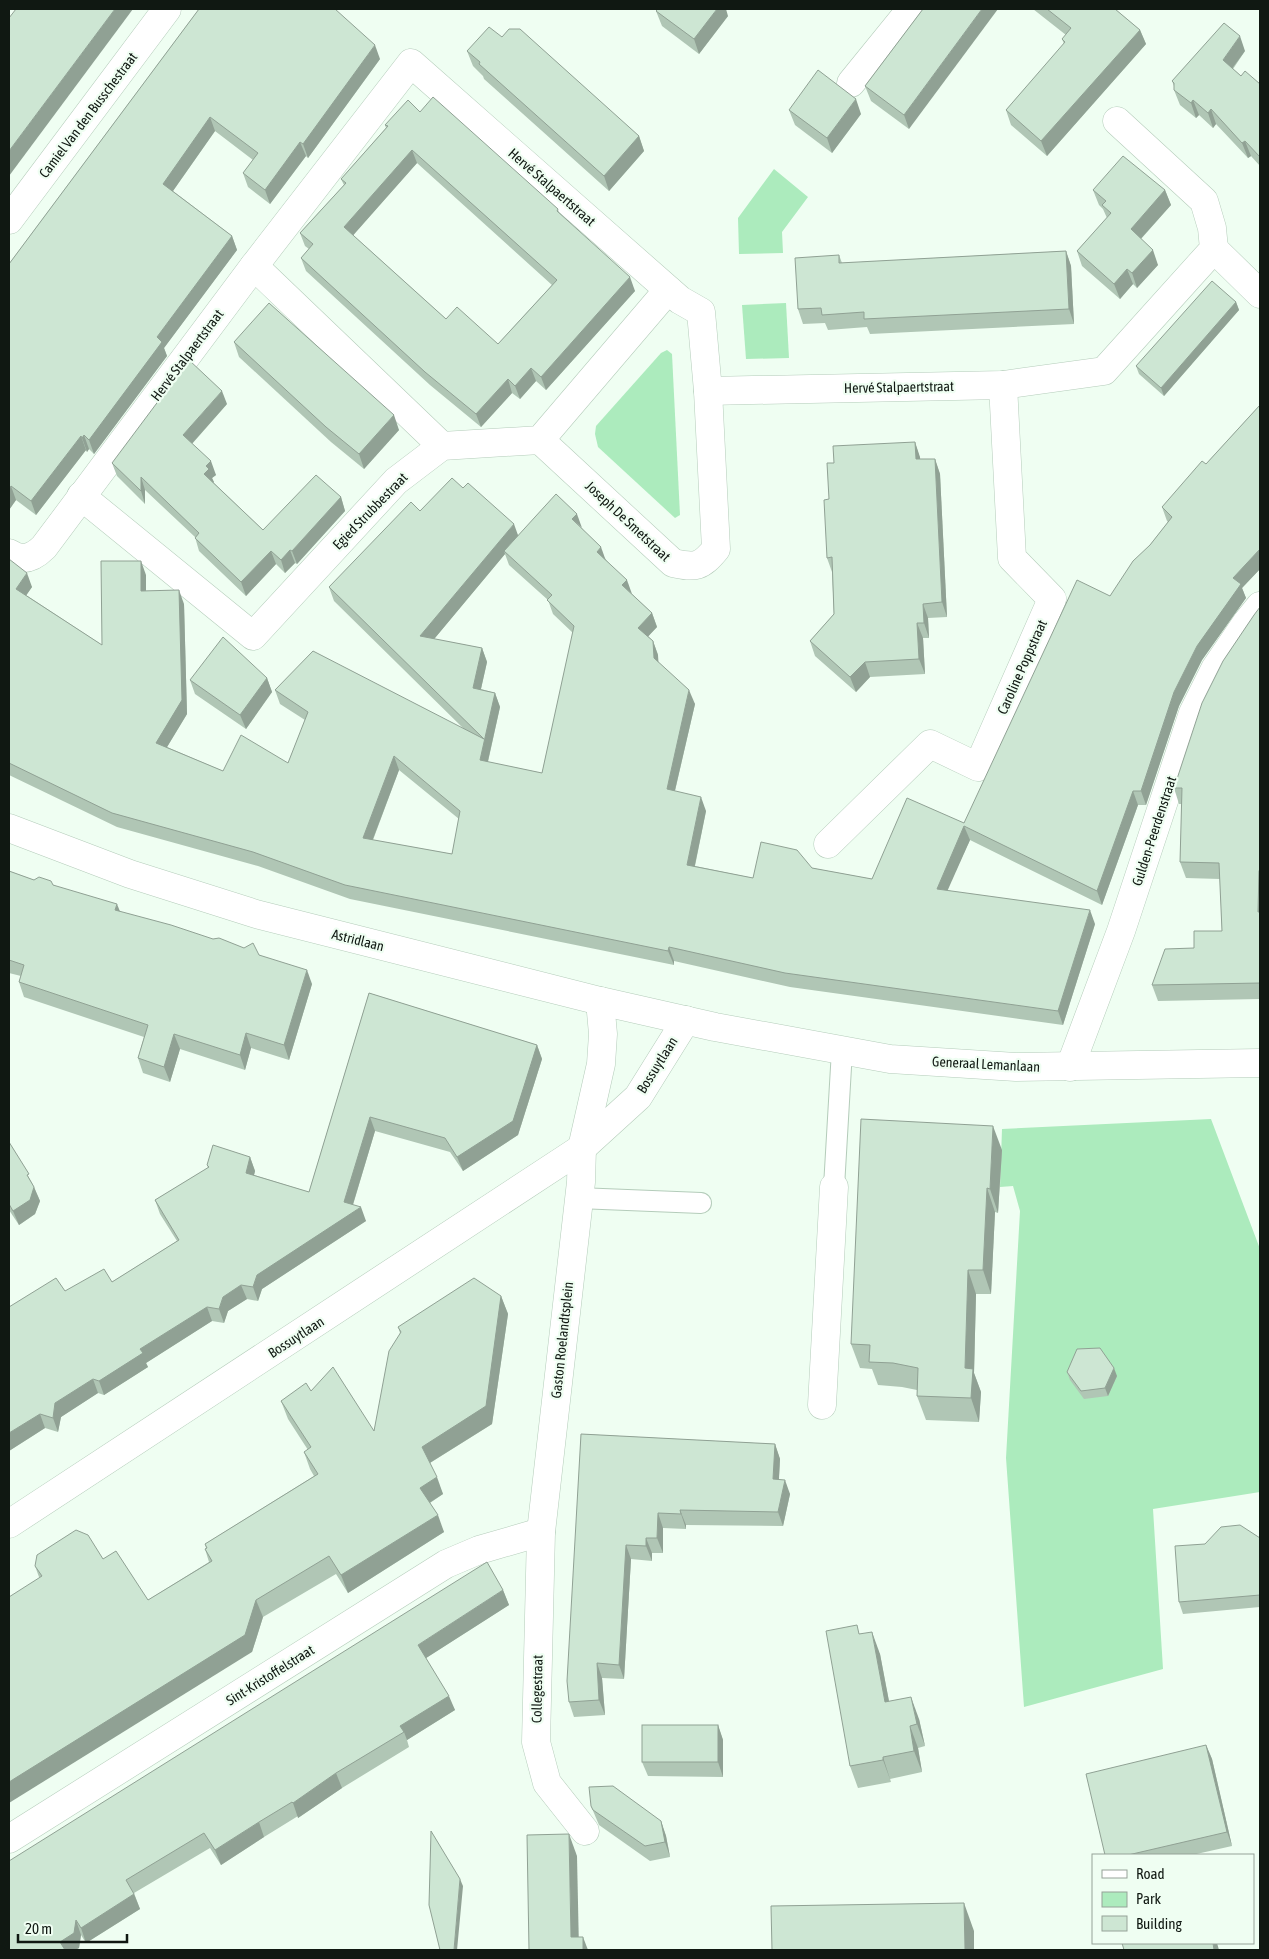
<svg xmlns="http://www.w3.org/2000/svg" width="1269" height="1959" font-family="'Asap Condensed',sans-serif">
<rect width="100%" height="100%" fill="#effef2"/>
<g fill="#acebbd">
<polygon points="774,169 808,197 782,232 783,253 739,254 738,218"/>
<polygon points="786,303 789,358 746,359 742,305"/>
<polygon points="667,350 672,354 680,515 675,518 598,447 595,434 596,426 661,353"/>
<polygon points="1211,1119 1260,1249 1260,1492 1153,1509 1163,1669 1024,1707 1006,1458 1020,1211 1013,1186 1000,1187 1002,1129"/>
</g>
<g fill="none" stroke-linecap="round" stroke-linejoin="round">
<defs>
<g id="service">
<polyline points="834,1187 842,1050"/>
<polyline points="578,1198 701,1203"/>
</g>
<polyline id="pedestrian" points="822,1405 834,1187"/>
<g id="minor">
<polyline points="851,83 911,9"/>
<polyline points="9,220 167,9"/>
<polyline points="1214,249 1260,294"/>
<polyline points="254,266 442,446"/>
<path d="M540 440 673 563C696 568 701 567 716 549L708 391"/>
<polyline points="81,496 253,636 396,481 442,446 540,440 668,290"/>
<path d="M9 553C22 562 33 558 44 547L254 266 411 63 680 300 701 312 708 391 1003 385 1104 371 1214 249 1212 228 1204 201 1117 121"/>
<polyline points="828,844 930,744 978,767 1052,599 1012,558 1003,385"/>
<polyline points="1070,1067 1121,931 1193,713 1215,669 1247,622 1260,606"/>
<polyline points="9,1524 582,1148 638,1097 686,1020"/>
<polyline points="585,1831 547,1783 536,1742 541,1532 581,1182 582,1148 601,1064 603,1034 600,1001"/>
<polyline points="9,1839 446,1564 479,1550 541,1532"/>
</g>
<polyline id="secondary" points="9,828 130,874 256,914 600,1001 715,1027 890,1059 1016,1067 1260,1063"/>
</defs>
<use href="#service" stroke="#b4ccba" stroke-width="22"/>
<use href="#pedestrian" stroke="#b4ccba" stroke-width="29"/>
<use href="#minor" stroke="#b4ccba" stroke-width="29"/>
<use href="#secondary" stroke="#b4ccba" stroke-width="29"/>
<use href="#service" stroke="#fff" stroke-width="20"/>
<use href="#pedestrian" stroke="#fff" stroke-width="28"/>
<use href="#minor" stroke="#fff" stroke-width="28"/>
<use href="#secondary" stroke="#fff" stroke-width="28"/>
</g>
<g fill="#b0c6b5" fill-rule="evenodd">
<polygon points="199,9 380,59 308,158 306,156 270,204 248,187 243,173 253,160 215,131 173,191 232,236 237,250 164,348 167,356 94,454 89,449 87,452 86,450 36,515 16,500 9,510 9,264"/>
<polygon points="923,9 909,129 871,101 865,86"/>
<polygon points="1033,9 1115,9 1140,30 1146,44 1047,156 1011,125 1006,110 1064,44 1062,39 1066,35"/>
<polygon points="656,11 728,16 699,54 662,26"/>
<polygon points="502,37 639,136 644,151 609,191 484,79 483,76 473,66 467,51"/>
<polygon points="1245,51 1233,69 1241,76 1260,84 1260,166 1251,156 1248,158 1216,124 1213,128 1199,115 1196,118 1180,105 1174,90 1174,86 1172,81"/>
<polygon points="789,110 861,114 832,153 795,125"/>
<path d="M420 112 558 209 559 213 635 291 546 390 536 381 520 399 512 393 481 427 430 385 306 271 301 258 309 249 305 246 300 233 344 185 341 179 386 128 385 125ZM417 163 552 285 498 344 446 319 353 235Z"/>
<polygon points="1093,190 1165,190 1171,205 1141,239 1158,265 1137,288 1133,284 1120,299 1082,266 1077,251 1107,218 1103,209 1099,205"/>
<polygon points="1066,251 1071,266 1074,324 870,334 867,327 828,330 825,323 803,324 798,309 839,255 842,263"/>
<polygon points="1236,302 1239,310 1164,396 1139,374 1136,366"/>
<polygon points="234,342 399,430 364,469 331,442 239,357"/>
<polygon points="227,404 192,444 216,475 212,478 214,483 263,530 341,497 345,511 297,564 295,563 285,573 276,564 246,596 199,551 195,537 145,490 145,504 117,476 112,463"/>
<path d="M1260 405V569L1242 588 1246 598 1202 660 1179 706 1146 805H1138L1102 905 970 840 947 890 1095 924 1063 1025 790 987 674 961V965L350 899 258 866 117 827 9 775V559L32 587 26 595 102 645 146 575V591L184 604 187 714 167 747 223 771 288 763 305 720 280 704 275 690 464 729 334 601 329 587 420 511 463 488 518 535 582 528 632 594 652 613 657 627 648 636 653 641 658 655V662L695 704 675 791 706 811 695 866 753 878 812 868 872 879 964 823 1110 596 1168 522 1167 521 1162 507 1206 464ZM505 554 509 565 548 600 553 614 573 633 542 773 488 762 500 707 495 693 481 689 487 662 482 648 434 639ZM399 770 459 819 452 854 373 840Z"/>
<polygon points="915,442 920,459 935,459 940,474 947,617 928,618 929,638 923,638 925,674 870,677 856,692 815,656 810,641 834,614 832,572 827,558 829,499 834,463"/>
<polygon points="1260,607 1260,999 1158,1001 1152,985 1194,948 1222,931 1220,879 1186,878 1180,862 1182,804 1179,804 1174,788"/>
<polygon points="267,678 272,692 246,729 195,694 190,680"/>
<polygon points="9,871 34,880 53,885 120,912 259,955 312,984 289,1060 251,1048 245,1070 180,1049 170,1082 143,1073 138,1058 144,1037 24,997 19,982 21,976 9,973"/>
<polygon points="369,993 537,1045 542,1059 518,1135 463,1171 450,1152 375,1131 353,1205 366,1221 262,1289 258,1301 247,1299 228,1311 224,1323 212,1321 146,1363 148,1367 104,1395 98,1393 61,1417 58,1432 45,1428 9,1451 65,1291 112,1282 177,1241 160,1214 155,1200 208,1168 207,1165 250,1157 255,1171 254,1175 309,1192"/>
<polygon points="9,1142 32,1183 40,1201 35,1214 19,1225 9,1210"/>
<polygon points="1002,1150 998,1213 995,1212 991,1294 976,1294 974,1373 981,1392 979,1422 926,1420 917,1396 917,1390 902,1387 878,1385 872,1369 860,1368 851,1344"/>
<polygon points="501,1296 508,1314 492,1424 430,1463 443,1494 430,1503 444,1532 348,1593 336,1574 263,1617 252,1652 39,1577 35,1566 103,1559 148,1600 209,1562 205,1549 206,1548 205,1544 314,1476 310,1469 304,1452 308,1450 288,1419 281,1401 311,1391 374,1431 400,1333 398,1327"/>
<polygon points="1067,1372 1117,1376 1108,1396 1084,1399 1070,1380"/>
<polygon points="581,1434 775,1444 780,1459 779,1479 790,1494 783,1526 686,1525 686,1529 663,1528 663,1553 652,1553 652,1561 631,1559 624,1679 602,1678 605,1715 574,1717 569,1702"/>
<polygon points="1260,1538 1260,1607 1183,1614 1179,1602 1205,1544"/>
<polygon points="503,1590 509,1605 426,1658 455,1710 407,1740 409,1747 342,1788 298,1818 298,1816 264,1837 221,1865 210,1848 134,1893 140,1909 86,1943 81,1935 79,1948 75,1950 9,1950"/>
<polygon points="860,1634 880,1654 889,1701 919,1719 925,1746 918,1748 922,1772 890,1779 891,1782 858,1788 850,1766"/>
<polygon points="718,1725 723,1740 723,1777 648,1776 642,1762"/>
<polygon points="1206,1745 1212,1759 1232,1846 1192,1855 1105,1855"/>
<polygon points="591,1806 661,1821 666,1836 670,1857 650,1861 599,1825"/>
</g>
<g fill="#90a194">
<polygon points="115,9 133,9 9,176 9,151"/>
<polygon points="717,9 726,9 728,16 699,54 694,39"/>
<polygon points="982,9 998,9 909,129 904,115"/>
<polygon points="1140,30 1146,44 1047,156 1041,141"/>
<polygon points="1240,36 1245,51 1228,74 1223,60"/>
<polygon points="375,45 380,59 308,158 303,144"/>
<polygon points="856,99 861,114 832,153 827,138"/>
<polygon points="1193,100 1199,115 1196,118 1191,103"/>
<polygon points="1211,109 1216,124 1213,128 1208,113"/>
<polygon points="210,117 215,131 168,198 163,184"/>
<polygon points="639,136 644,151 609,191 604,176"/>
<polygon points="1245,141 1251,156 1248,158 1242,143"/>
<polygon points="300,142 306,156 270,204 265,190"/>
<polygon points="412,150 417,163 349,240 344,227"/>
<polygon points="1165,190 1171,205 1136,244 1131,229"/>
<polygon points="232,236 237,250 164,348 167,356 94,454 89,440 157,337"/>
<polygon points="1153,250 1158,265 1137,288 1132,273"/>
<polygon points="1066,251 1071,266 1074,324 1069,309"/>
<polygon points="1127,269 1133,284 1120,299 1114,284"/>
<polygon points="630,277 635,291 546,390 541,377"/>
<polygon points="1236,302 1239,310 1164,396 1161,388"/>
<polygon points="531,368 536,381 520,399 515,386"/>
<polygon points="508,379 512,393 481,427 476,414"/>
<polygon points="222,391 227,404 188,448 183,435"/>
<polygon points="394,415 399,430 364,469 359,454"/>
<polygon points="84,435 89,449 87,452 82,438"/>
<polygon points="81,436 86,450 36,515 31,501"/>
<polygon points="915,442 920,457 921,474 916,459"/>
<polygon points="935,459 940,474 947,617 942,602"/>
<polygon points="211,461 216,475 212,478 214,482 209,487 204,474 206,466"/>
<polygon points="141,477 145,490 145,504 141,491"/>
<polygon points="11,486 16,500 9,510 9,490"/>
<polygon points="341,497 345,511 297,564 292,551"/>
<polygon points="577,514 582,528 572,519"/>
<polygon points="514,524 519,538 504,551 505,554 425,650 420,636"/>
<polygon points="601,547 606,561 597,552"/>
<polygon points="1260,549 1260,569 1242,588 1246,598 1202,660 1179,706 1146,805 1141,791 1174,692 1197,646 1233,578"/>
<polygon points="290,550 295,563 285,573 281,560"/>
<polygon points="271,551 276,564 246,596 241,582"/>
<polygon points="141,561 146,575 146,605 141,591"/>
<polygon points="27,573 32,587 21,603 16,589"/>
<polygon points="627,580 632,594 622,585"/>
<polygon points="179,590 184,604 187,714 161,757 156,743"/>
<polygon points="923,604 928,618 929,638 924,623"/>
<polygon points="652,613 657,627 643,642 638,628"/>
<polygon points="917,623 923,638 925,674 919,659"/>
<polygon points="653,641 658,655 659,672 654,658"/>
<polygon points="482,648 487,662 478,702 473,688"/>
<polygon points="865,662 870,677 856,692 850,677"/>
<polygon points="267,678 272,692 246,729 240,715"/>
<polygon points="689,690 695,704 672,803 667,789"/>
<polygon points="495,693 500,707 485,774 480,760"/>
<polygon points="394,756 399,770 368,852 363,838"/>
<polygon points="1133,791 1138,805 1102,905 1097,891"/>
<polygon points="701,797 706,811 692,879 687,865"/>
<polygon points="964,826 970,840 942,903 937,889"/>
<polygon points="1260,869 1260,918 1258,912 1259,871"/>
<polygon points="117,904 123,919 115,910"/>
<polygon points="1090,910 1095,924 1063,1025 1058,1011"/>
<polygon points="669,947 674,961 674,965 668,951"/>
<polygon points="307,970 312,984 289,1060 284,1045"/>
<polygon points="246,1033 251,1048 245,1070 240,1055"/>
<polygon points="174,1034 180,1049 170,1082 164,1067"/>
<polygon points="537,1045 542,1059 518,1135 463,1171 457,1157"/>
<polygon points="370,1117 375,1131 350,1214 361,1207 366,1221 262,1289 258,1301 253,1287 257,1275 344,1202"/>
<polygon points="993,1126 1002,1150 998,1213 990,1189"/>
<polygon points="250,1157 255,1171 251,1187 246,1173"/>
<polygon points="34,1187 40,1201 35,1214 19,1225 13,1211"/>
<polygon points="987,1188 995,1212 991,1294 983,1270"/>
<polygon points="968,1270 976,1294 974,1373 981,1392 979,1422 971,1398 965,1368"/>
<polygon points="241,1285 247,1299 228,1311 224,1323 219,1309 223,1297"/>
<polygon points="501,1296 508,1314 492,1424 428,1464 422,1447"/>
<polygon points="207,1307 212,1321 146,1363 148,1367 104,1395 99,1381 140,1349"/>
<polygon points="1114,1368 1117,1376 1108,1396 1105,1388"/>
<polygon points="93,1379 98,1393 61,1417 58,1432 53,1418 55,1403"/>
<polygon points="40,1414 45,1428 9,1451 9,1433"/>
<polygon points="775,1444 780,1459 778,1494 773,1479"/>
<polygon points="437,1477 443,1494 426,1505 420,1488"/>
<polygon points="785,1480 790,1494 783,1526 778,1512"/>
<polygon points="680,1510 686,1525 686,1529 681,1514"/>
<polygon points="658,1513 663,1528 663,1553 657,1538"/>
<polygon points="438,1515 444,1532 348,1593 341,1575"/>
<polygon points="646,1538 652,1553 652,1561 646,1546"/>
<polygon points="626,1545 631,1559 624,1679 619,1665"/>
<polygon points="503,1590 509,1605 423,1660 418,1645"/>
<polygon points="256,1600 263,1617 252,1652 9,1803 9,1782"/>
<polygon points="872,1632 880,1654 893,1723 885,1702"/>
<polygon points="597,1663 602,1678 605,1715 599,1700"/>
<polygon points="449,1696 455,1710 407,1740 404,1732 400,1726"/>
<polygon points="911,1697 919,1719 925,1746 917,1724"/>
<polygon points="718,1725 723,1740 723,1777 718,1762"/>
<polygon points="910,1726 918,1748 922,1772 914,1751"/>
<polygon points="1206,1745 1212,1759 1232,1846 1227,1832"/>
<polygon points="883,1757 890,1779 891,1782 883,1760"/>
<polygon points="336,1773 342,1788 298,1818 293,1803"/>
<polygon points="661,1821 666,1836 670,1857 665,1842"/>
<polygon points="259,1822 264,1837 221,1865 215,1850"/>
<polygon points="569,1834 577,1856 579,1950 571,1937"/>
<polygon points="460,1879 463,1886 457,1950 454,1950"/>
<polygon points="134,1894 140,1909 86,1943 81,1928"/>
<polygon points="964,1903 974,1931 974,1950 965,1950"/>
<polygon points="76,1920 81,1935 79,1948 75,1950 62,1950 60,1942"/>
<polygon points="583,1937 588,1950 583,1950"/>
<polygon points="1213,1943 1217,1943 1219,1950 1214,1950"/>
</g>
<g fill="#cde6d3" stroke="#90a194" fill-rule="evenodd">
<polygon points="16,9 115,9 9,151 9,18"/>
<polygon points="199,9 335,9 375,45 303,144 300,142 265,190 243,173 258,153 210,117 163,184 232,236 157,337 162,342 89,440 84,435 82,438 81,436 31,501 11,486 9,490 9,264"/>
<polygon points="658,9 717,9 694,39 656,11"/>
<polygon points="923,9 982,9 904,115 865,86"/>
<polygon points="1047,9 1115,9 1140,30 1041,141 1006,110 1065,42 1062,39 1071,28"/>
<polygon points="1224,23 1240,36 1223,60 1241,76 1245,71 1260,84 1260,157 1245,141 1242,143 1211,109 1208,113 1193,100 1191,103 1174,90 1174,83 1172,81"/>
<polygon points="489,27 502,37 509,29 520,29 639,136 604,176 479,64 480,62 467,51"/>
<polygon points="818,70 856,99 827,138 789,110"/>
<path d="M433 97 558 209 557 211 630 277 541 377 531 368 515 386 508 379 476 414 425 372 301 258 313 244 300 233 346 183 341 179 388 126 385 125 408 100 420 112ZM412 150 557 280 498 344 457 307 446 319 344 227Z"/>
<polygon points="1123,156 1165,190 1131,229 1153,250 1132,273 1127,269 1114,284 1077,251 1111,213 1102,205 1106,201 1093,190"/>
<polygon points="1066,251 1069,309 864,319 864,312 822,315 821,308 798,309 795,258 839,255 839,263"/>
<polygon points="1212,281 1236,302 1161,388 1136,366"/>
<polygon points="269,303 394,415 359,454 326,427 234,342"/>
<polygon points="189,360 222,391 183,435 211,461 206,466 209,469 204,474 263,530 316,475 341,497 292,551 290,550 281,560 271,551 241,582 195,538 199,533 141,477 141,491 112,463"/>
<path d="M1260 405V549L1233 578 1241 584 1197 646 1174 692 1141 791H1133L1097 891 964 826 937 889 1090 910 1058 1011 785 973 669 947 668 951 345 885 253 852 112 813 9 763V559L27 573 16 589 102 645 101 561H141V591L179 590 182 700 156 743 223 771 241 735 288 763 308 712 275 690 313 651 484 739 329 587 411 502 420 511 452 478 463 488 468 483 514 524 420 636 482 648 473 688 495 693 480 760 542 773 574 626 547 600 552 595 504 551 556 494 577 514 572 519 601 547 597 552 627 580 622 585 652 613 638 628 653 641 654 658 689 690 667 789 701 797 687 865 753 878 761 842 797 850 812 868 872 879 907 798 964 823 1077 580 1110 596 1133 561 1150 545 1172 517 1162 507 1202 461 1206 464ZM394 756 460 811 452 854 363 838Z"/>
<polygon points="915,442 916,459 935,459 942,602 923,604 924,623 917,623 919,659 865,662 850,677 810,641 834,614 832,557 827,558 824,500 829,499 827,463 834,463 833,446"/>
<polygon points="1260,607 1260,830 1259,831 1260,831 1260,869 1259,871 1258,912 1260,912 1260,983 1152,985 1165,949 1194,948 1194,931 1222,931 1219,863 1180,862 1182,788 1174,788 1202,703 1223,661 1254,615"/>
<polygon points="223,637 267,678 240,715 190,680"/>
<polygon points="9,871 34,880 39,877 51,881 53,885 117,904 115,910 171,925 213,939 219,938 244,948 253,943 259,955 307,970 284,1045 246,1033 240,1055 174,1034 164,1067 138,1058 148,1025 19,982 24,965 9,960"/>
<polygon points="369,993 537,1045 513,1121 457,1157 445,1138 370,1117 344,1202 361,1207 257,1275 253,1287 241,1285 223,1297 219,1309 207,1307 140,1349 143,1353 99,1381 93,1379 55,1403 53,1418 40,1414 9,1433 9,1307 56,1278 65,1291 104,1269 112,1282 179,1240 155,1200 209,1167 207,1165 213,1145 250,1157 246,1173 309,1192"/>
<polygon points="861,1119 993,1126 990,1189 987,1188 983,1270 968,1270 965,1368 973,1369 971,1398 917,1396 918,1368 893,1363 869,1362 870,1345 851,1344"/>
<polygon points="9,1142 29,1174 27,1175 34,1187 30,1200 13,1211 9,1204"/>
<polygon points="474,1278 501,1296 486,1406 422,1447 437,1477 420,1488 438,1515 341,1575 329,1556 256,1600 245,1635 9,1782 9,1597 42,1576 35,1566 37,1555 76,1530 88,1535 103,1559 116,1551 148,1600 212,1561 205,1549 207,1548 205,1544 318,1474 304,1452 311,1447 281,1401 306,1383 311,1391 333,1367 374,1431 389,1351 401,1332 398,1327"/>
<polygon points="1100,1348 1114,1368 1105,1388 1081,1391 1067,1372 1077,1349"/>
<polygon points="581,1434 775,1444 773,1479 785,1480 778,1512 680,1510 681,1514 658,1513 657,1538 646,1538 646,1546 626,1545 619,1665 597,1663 599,1700 569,1702 567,1681"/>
<polygon points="1240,1525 1260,1538 1260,1595 1179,1602 1175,1546 1205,1544 1221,1527"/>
<polygon points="487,1562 503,1590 418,1645 449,1696 400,1726 404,1732 336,1773 293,1803 292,1802 259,1822 215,1850 204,1833 126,1880 134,1894 81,1928 76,1920 74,1933 60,1942 65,1950 9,1950 9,1861"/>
<polygon points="857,1625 859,1634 872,1632 885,1702 911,1697 917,1724 910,1726 914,1751 883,1757 883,1760 850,1766 826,1631"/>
<rect x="642" y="1725" width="76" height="37"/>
<polygon points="1206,1745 1227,1832 1128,1855 1105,1855 1086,1774"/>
<polygon points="613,1786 661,1821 665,1842 645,1846 593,1810 591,1806 589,1787"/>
<polygon points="431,1831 460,1879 454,1950 440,1950 429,1905"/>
<polygon points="569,1834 571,1937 583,1937 583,1950 529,1950 527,1835"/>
<polygon points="964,1903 965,1950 772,1950 771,1906"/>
<polygon points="1122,1943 1213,1943 1214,1950 1124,1950"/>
</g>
<g text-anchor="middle" stroke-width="4.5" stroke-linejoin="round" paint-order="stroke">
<g font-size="14" fill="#101812" stroke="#effef2">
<text transform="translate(88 115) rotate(-53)" y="5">Camiel Van den Busschestraat</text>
<text transform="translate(552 187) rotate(41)" y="5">Hervé Stalpaertstraat</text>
<text transform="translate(187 355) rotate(-53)" y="5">Hervé Stalpaertstraat</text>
<text transform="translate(899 387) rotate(-1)" y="5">Hervé Stalpaertstraat</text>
<text transform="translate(370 511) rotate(-46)" y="5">Egied Strubbestraat</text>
<text transform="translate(628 521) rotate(43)" y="5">Joseph De Smetstraat</text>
<text transform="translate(1022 667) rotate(-66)" y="5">Caroline Poppstraat</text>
<text transform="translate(1154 831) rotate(-72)" y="5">Gulden-Peerdenstraat</text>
<text transform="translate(358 940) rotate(14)" y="5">Astridlaan</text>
<text transform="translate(986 1064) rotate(3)" y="5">Generaal Lemanlaan</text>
<text transform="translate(657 1065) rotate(-58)" y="5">Bossuytlaan</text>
<text transform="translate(296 1337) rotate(-33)" y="5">Bossuytlaan</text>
<text transform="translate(562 1340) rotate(-84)" y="5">Gaston Roelandtsplein</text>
<text transform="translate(270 1675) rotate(-32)" y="5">Sint-Kristoffelstraat</text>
<text transform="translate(537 1689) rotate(-89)" y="5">Collegestraat</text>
</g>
</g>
<rect width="1269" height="1959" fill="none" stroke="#101812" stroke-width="20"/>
<rect x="1092" y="1854" width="162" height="90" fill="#effef2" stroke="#96a298"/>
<rect x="1102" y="1870" width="25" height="8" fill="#ffffff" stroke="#96a298"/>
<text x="1136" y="1879" font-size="15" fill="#101812">Road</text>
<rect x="1102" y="1892" width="25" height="15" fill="#acebbd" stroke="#96a298"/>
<text x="1136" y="1904" font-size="15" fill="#101812">Park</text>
<rect x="1102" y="1916" width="25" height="15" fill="#cde6d3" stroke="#96a298"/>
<text x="1136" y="1929" font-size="15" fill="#101812">Building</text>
<path d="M18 1934v8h109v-8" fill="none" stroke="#101812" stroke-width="2.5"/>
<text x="25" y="1934" font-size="15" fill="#101812" stroke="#effef2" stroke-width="4" paint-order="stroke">20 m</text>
</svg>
